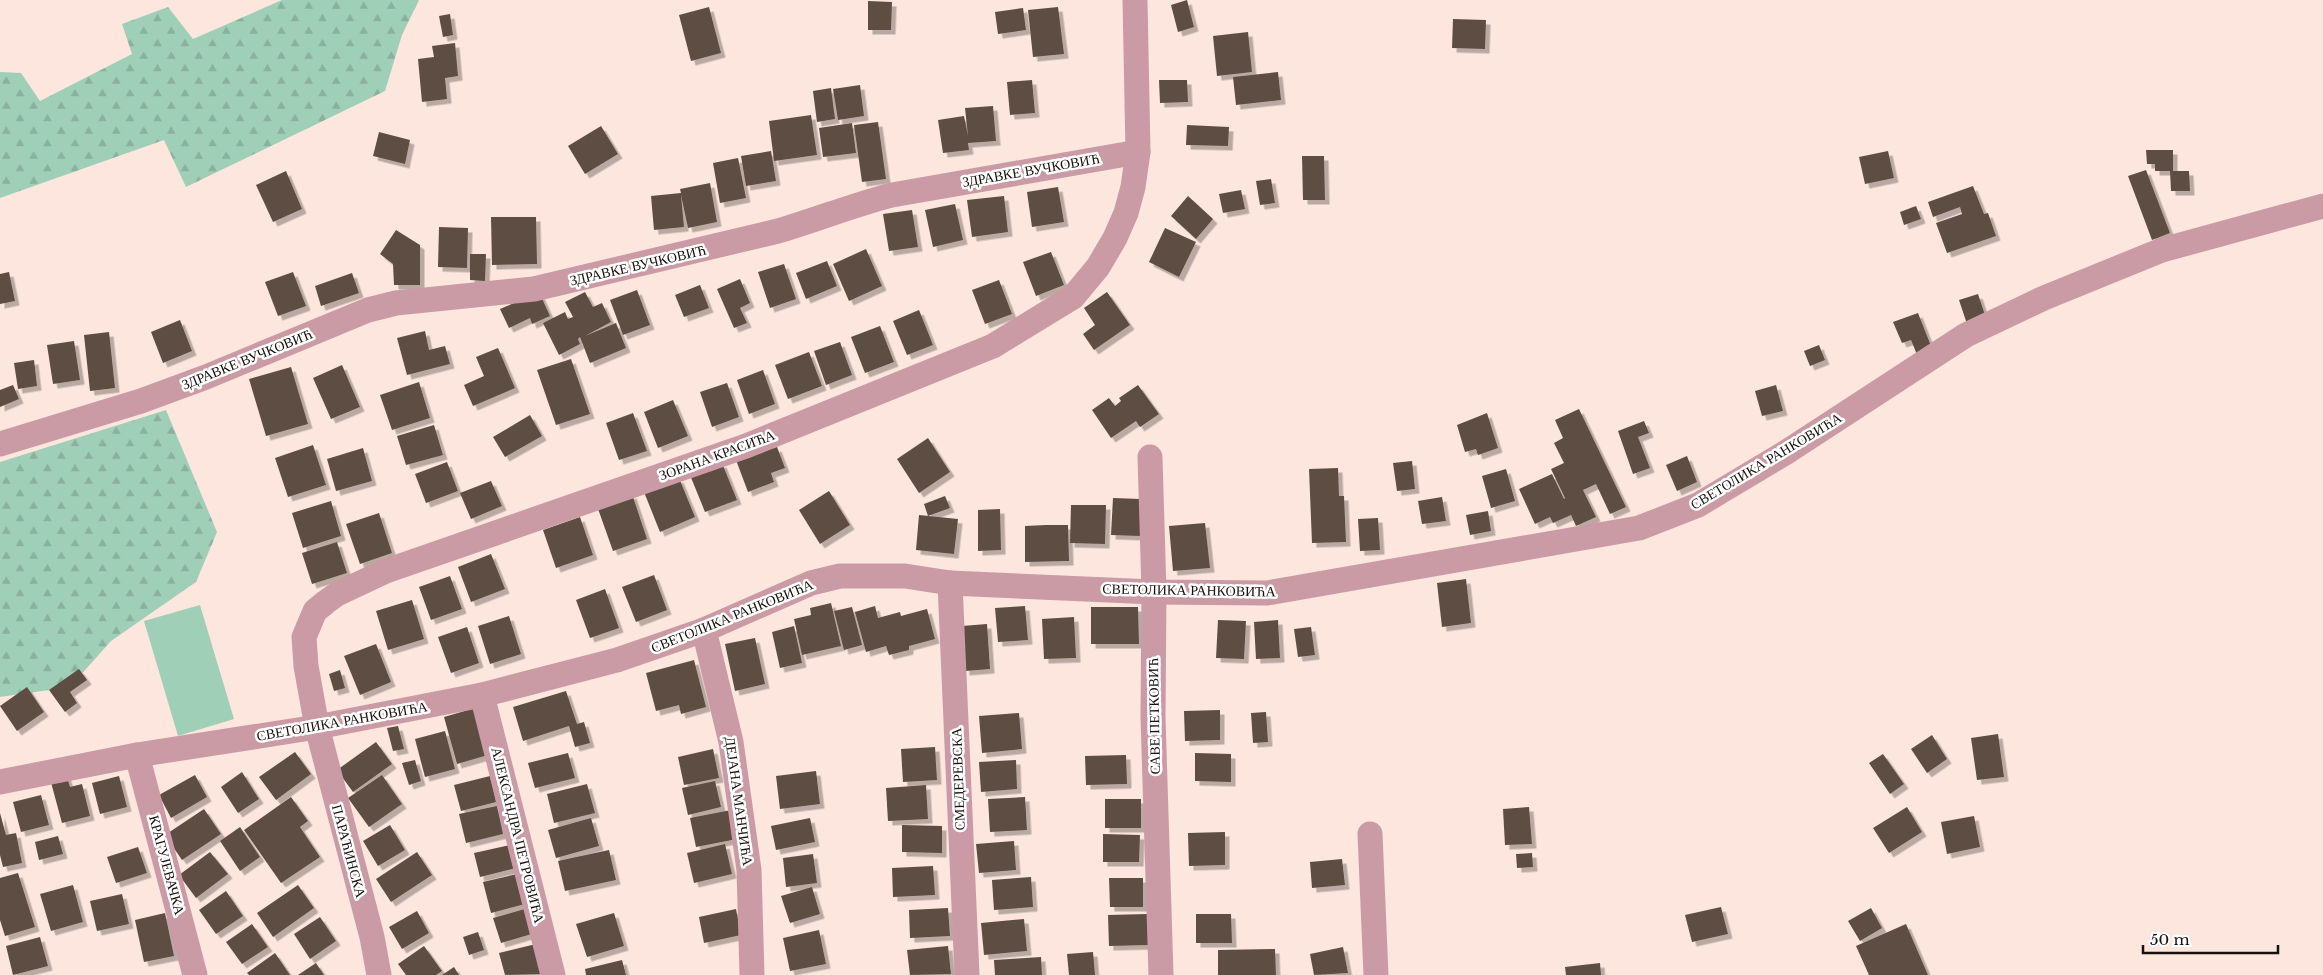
<svg xmlns="http://www.w3.org/2000/svg" width="2323" height="975" font-family="'Libre Baskerville',serif">
<defs>
<pattern id="forest-firs" width="22" height="20" patternUnits="userSpaceOnUse" patternTransform="scale(1.25)"><rect width="22" height="20" fill="#a0cfb8"/><path d="M5 1l3.5 6h-7zM16 11l3.5 6h-7z" fill="#89b19d"/></pattern>
<filter id="shadow"><feDropShadow dx="4.5" dy="4.5" stdDeviation="0" flood-color="#0004"/></filter>
</defs>
<rect width="100%" height="100%" fill="#fce6dd"/>
<polygon fill="#a0cfb8" points="200,605 234,719 178,736 144,621"/>
<g fill="url(#forest-firs)">
<polygon points="282,0 419,0 402,35 385,91 186,187 164,140 0,198 0,72 21,73 40,101 132,54 122,24 168,7 193,39"/>
<polygon points="166,410 217,532 196,582 111,641 70,687 0,697 0,462"/>
</g>
<g fill="#5d4e42" filter="url(#shadow)">
<polygon points="1187,0 1194,27 1178,32 1171,5"/>
<polygon points="868,1 892,2 891,30 868,30"/>
<polygon points="709,7 721,53 691,61 679,15"/>
<polygon points="1058,7 1064,54 1033,57 1028,10"/>
<polygon points="1023,8 1026,30 998,34 995,12"/>
<polygon points="450,14 453,35 443,37 439,16"/>
<polygon points="1453,19 1486,20 1485,49 1452,48"/>
<polygon points="1248,32 1252,72 1217,76 1213,36"/>
<polygon points="455,43 458,76 445,78 447,99 422,102 418,59 434,57 432,46"/>
<polygon points="1278,72 1281,100 1236,105 1233,77"/>
<polygon points="1032,80 1035,113 1010,115 1007,82"/>
<polygon points="1159,80 1187,80 1188,102 1160,103"/>
<polygon points="860,85 864,116 838,120 833,89"/>
<polygon points="831,88 835,119 817,122 813,91"/>
<polygon points="993,106 996,141 968,143 969,150 943,153 938,120 964,116 968,136 965,108"/>
<polygon points="811,115 817,155 774,161 769,121"/>
<polygon points="878,122 886,179 862,182 854,125"/>
<polygon points="852,123 856,153 823,157 819,128"/>
<polygon points="1187,125 1229,127 1228,146 1186,145"/>
<polygon points="601,126 618,154 585,174 568,146"/>
<polygon points="379,132 410,140 405,164 373,156"/>
<polygon points="2146,150 2173,150 2173,171 2189,171 2190,191 2171,191 2170,171 2155,171 2155,164 2147,164"/>
<polygon points="771,151 776,181 746,186 741,156"/>
<polygon points="1888,151 1894,178 1865,184 1859,157"/>
<polygon points="1302,156 1324,156 1325,200 1303,200"/>
<polygon points="738,158 746,198 720,203 713,163"/>
<polygon points="2146,170 2170,233 2152,240 2128,176"/>
<polygon points="286,171 302,209 273,222 256,185"/>
<polygon points="1271,179 1275,203 1260,205 1256,181"/>
<polygon points="710,183 717,222 688,228 681,195 684,227 654,230 651,196 681,193 680,189"/>
<polygon points="1973,186 1984,214 1988,213 1996,236 1947,253 1936,223 1962,214 1960,207 1933,217 1928,202"/>
<polygon points="1058,187 1064,222 1032,227 1027,192"/>
<polygon points="1241,190 1245,209 1223,213 1219,194"/>
<polygon points="1004,196 1008,232 972,237 967,200"/>
<polygon points="1188,196 1213,219 1196,239 1171,216"/>
<polygon points="955,204 963,240 933,247 925,210"/>
<polygon points="1916,206 1921,219 1904,225 1900,212"/>
<polygon points="912,210 918,247 889,251 883,214"/>
<polygon points="491,217 536,217 537,264 492,265"/>
<polygon points="439,227 468,228 467,268 438,267"/>
<polygon points="1165,228 1196,242 1179,277 1149,262"/>
<polygon points="396,230 420,245 420,285 394,285 393,264 380,254"/>
<polygon points="866,249 882,286 849,301 833,264"/>
<polygon points="1051,252 1064,285 1036,296 1023,262"/>
<polygon points="470,254 486,254 485,281 470,280"/>
<polygon points="827,261 837,286 806,299 796,273"/>
<polygon points="784,264 796,299 770,308 758,272"/>
<polygon points="9,272 15,301 0,304 0,274"/>
<polygon points="293,272 306,306 278,316 265,282"/>
<polygon points="352,273 359,293 321,306 315,286"/>
<polygon points="740,279 750,303 740,308 747,323 734,328 717,289"/>
<polygon points="999,280 1012,314 985,324 972,290"/>
<polygon points="700,285 709,308 684,317 675,295"/>
<polygon points="637,290 650,325 623,335 610,300"/>
<polygon points="539,292 550,316 532,324 530,318 509,328 500,309"/>
<polygon points="585,292 593,307 602,303 611,322 585,336 616,323 626,348 590,363 580,337 578,339 580,344 559,355 543,323 565,312 568,319 573,317 565,302"/>
<polygon points="1107,292 1130,325 1094,350 1083,334 1095,325 1084,308"/>
<polygon points="1978,294 1987,321 1968,327 1959,300"/>
<polygon points="919,310 933,345 907,355 893,321"/>
<polygon points="1918,313 1933,351 1918,357 1911,340 1902,343 1893,322"/>
<polygon points="180,320 192,351 163,363 151,332"/>
<polygon points="880,326 894,362 865,373 851,337"/>
<polygon points="425,331 429,350 445,346 450,364 407,375 397,338"/>
<polygon points="109,332 115,388 90,391 84,335"/>
<polygon points="74,341 80,380 53,384 47,345"/>
<polygon points="840,342 852,375 826,385 814,351"/>
<polygon points="1819,345 1825,360 1810,366 1804,351"/>
<polygon points="498,348 515,388 473,406 464,385 484,376 476,357"/>
<polygon points="809,352 822,386 788,399 775,365"/>
<polygon points="571,359 590,414 556,425 537,370"/>
<polygon points="34,360 37,386 18,389 14,363"/>
<polygon points="342,365 360,407 331,419 313,378"/>
<polygon points="291,367 308,424 266,436 249,379"/>
<polygon points="763,370 775,404 749,414 737,380"/>
<polygon points="419,382 430,418 392,430 380,395"/>
<polygon points="727,383 739,417 712,427 700,392"/>
<polygon points="13,385 19,399 0,407 0,390"/>
<polygon points="1138,385 1159,414 1140,427 1136,421 1111,438 1092,410 1109,398 1115,406 1121,401 1119,398"/>
<polygon points="1776,385 1783,411 1762,416 1755,391"/>
<polygon points="673,400 688,436 658,448 644,412"/>
<polygon points="1579,409 1626,507 1610,514 1596,484 1583,490 1596,517 1576,526 1571,515 1553,523 1550,517 1535,524 1519,489 1552,474 1564,499 1565,498 1551,469 1564,463 1554,443 1563,438 1555,420"/>
<polygon points="633,413 647,451 619,460 606,423"/>
<polygon points="1487,413 1498,448 1478,455 1476,449 1465,452 1457,425"/>
<polygon points="530,415 542,436 505,457 493,437"/>
<polygon points="1644,421 1649,433 1638,437 1650,468 1633,474 1618,431"/>
<polygon points="434,425 443,455 406,465 397,436"/>
<polygon points="928,438 950,472 919,493 897,459"/>
<polygon points="313,445 326,485 288,497 275,458"/>
<polygon points="777,447 785,468 771,473 774,482 748,492 736,460"/>
<polygon points="363,448 372,481 336,491 327,459"/>
<polygon points="1687,456 1697,482 1677,491 1666,465"/>
<polygon points="1412,461 1415,489 1397,491 1393,463"/>
<polygon points="447,462 458,491 426,503 415,474"/>
<polygon points="722,463 737,500 705,512 690,475"/>
<polygon points="1338,468 1339,496 1344,496 1346,542 1312,543 1309,469"/>
<polygon points="1506,469 1515,501 1491,508 1482,476"/>
<polygon points="679,478 695,517 660,532 644,492"/>
<polygon points="491,481 502,506 471,519 460,493"/>
<polygon points="829,491 850,525 820,544 799,510"/>
<polygon points="632,494 647,539 613,551 597,506"/>
<polygon points="945,496 950,508 928,516 924,504"/>
<polygon points="1442,497 1446,521 1422,524 1418,501"/>
<polygon points="1113,498 1141,499 1140,536 1111,535"/>
<polygon points="331,501 341,536 303,548 292,513"/>
<polygon points="1071,505 1106,505 1105,544 1070,543"/>
<polygon points="1000,509 1001,550 978,551 978,510"/>
<polygon points="1488,511 1491,531 1470,535 1466,515"/>
<polygon points="379,513 392,553 360,564 346,524"/>
<polygon points="919,515 958,519 954,554 916,550"/>
<polygon points="580,517 593,555 556,568 543,530"/>
<polygon points="1378,518 1380,550 1360,551 1358,519"/>
<polygon points="1205,523 1210,568 1173,571 1169,526"/>
<polygon points="1046,525 1068,525 1069,561 1025,562 1025,526"/>
<polygon points="337,542 347,573 312,584 302,553"/>
<polygon points="491,554 505,589 471,602 458,567"/>
<polygon points="654,575 667,610 636,622 622,587"/>
<polygon points="450,576 462,609 431,620 419,587"/>
<polygon points="1466,579 1471,623 1442,627 1437,583"/>
<polygon points="605,589 619,628 590,638 576,600"/>
<polygon points="412,600 424,639 388,650 376,611"/>
<polygon points="831,603 841,646 802,655 794,619 811,615 810,608"/>
<polygon points="875,606 878,618 900,612 901,616 927,609 935,639 909,646 909,650 889,655 886,646 866,652 855,612"/>
<polygon points="1025,606 1028,640 998,642 995,608"/>
<polygon points="852,607 862,645 844,650 834,611"/>
<polygon points="1091,607 1138,607 1139,644 1091,644"/>
<polygon points="509,616 521,654 490,664 478,626"/>
<polygon points="1074,617 1076,658 1044,659 1042,619"/>
<polygon points="1218,620 1246,621 1244,659 1216,658"/>
<polygon points="1278,620 1280,658 1256,659 1254,622"/>
<polygon points="987,624 990,669 965,671 962,626"/>
<polygon points="794,626 802,663 780,668 772,632"/>
<polygon points="467,627 479,663 451,673 438,637"/>
<polygon points="1311,627 1315,655 1298,657 1294,629"/>
<polygon points="755,638 765,684 735,691 725,644"/>
<polygon points="376,644 391,682 360,695 344,656"/>
<polygon points="694,660 706,707 681,714 679,705 656,711 646,673"/>
<polygon points="79,669 87,680 70,692 77,703 65,712 49,690"/>
<polygon points="340,670 345,688 334,691 329,674"/>
<polygon points="27,687 44,712 17,731 0,706"/>
<polygon points="566,691 577,724 584,722 590,743 575,747 569,726 523,741 513,707"/>
<polygon points="475,708 488,755 457,764 444,717"/>
<polygon points="1220,710 1220,740 1185,741 1184,711"/>
<polygon points="1266,712 1268,742 1253,743 1251,713"/>
<polygon points="1019,713 1022,749 982,753 979,716"/>
<polygon points="398,726 404,749 393,751 387,728"/>
<polygon points="445,731 455,769 425,777 415,739"/>
<polygon points="1998,734 2004,777 1977,780 1971,738"/>
<polygon points="1932,735 1947,759 1927,773 1911,749"/>
<polygon points="376,742 392,764 353,792 337,770"/>
<polygon points="935,747 937,780 903,782 901,749"/>
<polygon points="713,749 719,778 684,785 678,757"/>
<polygon points="295,752 311,774 276,800 259,777"/>
<polygon points="568,753 575,778 535,788 528,763"/>
<polygon points="1195,753 1231,754 1231,782 1195,781"/>
<polygon points="1883,754 1904,784 1890,794 1869,763"/>
<polygon points="1126,755 1127,784 1086,785 1085,756"/>
<polygon points="415,760 421,781 409,785 402,763"/>
<polygon points="1016,760 1017,789 981,792 979,762"/>
<polygon points="65,771 70,787 82,784 90,816 62,823 49,775"/>
<polygon points="816,771 820,804 780,809 776,776"/>
<polygon points="242,772 259,799 238,813 221,787"/>
<polygon points="195,775 207,797 171,818 159,795"/>
<polygon points="382,775 402,804 369,827 348,798"/>
<polygon points="119,776 127,807 100,814 92,783"/>
<polygon points="490,776 496,802 461,811 454,785"/>
<polygon points="715,781 721,807 688,815 682,788"/>
<polygon points="587,784 595,813 554,823 547,794"/>
<polygon points="926,785 928,819 888,821 886,788"/>
<polygon points="41,795 49,825 21,832 13,802"/>
<polygon points="291,797 308,821 300,827 320,857 281,883 244,830"/>
<polygon points="1025,797 1027,830 990,832 988,799"/>
<rect x="1105" y="799" width="36" height="29"/>
<polygon points="497,806 503,834 466,843 459,814"/>
<polygon points="1529,807 1532,844 1505,845 1503,809"/>
<polygon points="1907,807 1922,832 1889,853 1873,828"/>
<polygon points="204,809 221,834 182,860 165,835"/>
<polygon points="731,810 737,839 696,847 690,818"/>
<polygon points="0,813 6,835 16,833 22,863 3,867 0,855"/>
<polygon points="1974,816 1980,847 1947,854 1941,822"/>
<polygon points="591,818 599,846 556,858 548,830"/>
<polygon points="810,818 815,842 776,850 771,826"/>
<polygon points="390,825 405,850 378,866 363,841"/>
<polygon points="902,825 942,826 942,853 902,852"/>
<polygon points="240,827 260,857 240,871 220,841"/>
<polygon points="1225,832 1225,865 1189,866 1188,833"/>
<polygon points="1103,834 1140,835 1139,862 1103,862"/>
<polygon points="58,836 63,854 39,860 35,842"/>
<polygon points="1014,841 1016,870 979,873 976,844"/>
<polygon points="725,844 732,874 694,883 687,853"/>
<polygon points="510,845 516,868 480,877 474,853"/>
<polygon points="138,847 147,873 116,883 107,857"/>
<polygon points="609,850 616,880 565,891 558,861"/>
<polygon points="210,852 228,874 196,898 179,875"/>
<polygon points="417,852 432,875 391,902 376,879"/>
<polygon points="1532,853 1533,867 1517,868 1516,854"/>
<polygon points="813,854 817,883 786,887 783,858"/>
<polygon points="1342,859 1345,885 1312,888 1310,862"/>
<polygon points="933,866 935,895 893,897 892,868"/>
<polygon points="18,873 35,927 5,936 0,920 0,878"/>
<polygon points="517,874 525,904 491,913 483,882"/>
<polygon points="1031,877 1033,907 994,910 992,880"/>
<polygon points="1109,878 1143,878 1143,907 1110,907"/>
<polygon points="73,885 83,922 51,931 40,894"/>
<polygon points="298,885 314,908 273,937 257,913"/>
<polygon points="812,887 820,914 790,923 781,896"/>
<polygon points="226,891 243,916 216,934 199,910"/>
<polygon points="122,894 129,924 97,931 90,901"/>
<polygon points="1721,907 1728,934 1692,942 1685,915"/>
<polygon points="528,908 535,933 501,943 493,918"/>
<polygon points="948,908 950,936 910,938 909,910"/>
<polygon points="1871,908 1882,928 1860,941 1848,921"/>
<polygon points="736,909 741,935 704,943 699,917"/>
<polygon points="417,911 429,933 402,949 389,927"/>
<polygon points="165,913 174,956 144,962 135,920"/>
<polygon points="614,913 624,946 587,957 576,924"/>
<polygon points="1148,914 1149,945 1109,946 1108,915"/>
<polygon points="1196,914 1231,914 1232,943 1196,943"/>
<polygon points="320,917 336,941 310,959 294,934"/>
<polygon points="1024,919 1027,951 984,955 981,923"/>
<polygon points="252,924 268,947 242,964 226,942"/>
<polygon points="1906,924 1928,975 1869,975 1856,946"/>
<polygon points="819,930 826,964 790,971 783,938"/>
<polygon points="478,932 484,950 469,955 463,937"/>
<polygon points="40,937 48,966 13,975 6,946"/>
<polygon points="536,944 543,974 505,975 499,953"/>
<polygon points="424,946 442,971 436,975 406,975 398,964"/>
<polygon points="948,946 951,974 910,975 907,950"/>
<polygon points="1343,947 1348,973 1314,975 1310,954"/>
<polygon points="1275,949 1276,975 1218,975 1218,950"/>
<polygon points="1093,952 1095,975 1069,975 1067,954"/>
<polygon points="275,953 290,975 249,975 247,973"/>
<polygon points="1041,957 1042,975 995,975 994,960"/>
<polygon points="622,960 626,975 586,975 585,969"/>
<polygon points="316,963 324,975 298,975"/>
<polygon points="1600,963 1601,975 1566,975 1565,967"/>
<polygon points="454,967 459,975 442,975"/>
</g>
<g fill="none" stroke-linecap="round" stroke-linejoin="round">
<g stroke="#ca9ba5" stroke-width="25">
<path d="M0 444 141 401 206 377 368 310 396 303 534 289 778 231C816 220 853 205 892 195L1138 152"/>
<polyline points="1150,457 1154,592 1153,717 1161,975"/>
<polyline points="950,583 967,975"/>
<polyline points="704,630 731,742 749,870 752,975"/>
<polyline points="482,695 553,975"/>
<polyline points="137,755 195,975"/>
<polyline points="0,782 137,755 317,727 482,695 617,660 704,630 811,583 840,576 905,576 950,583 1154,592 1267,593 1639,528 1698,505 1785,453 1966,335 2044,298 2162,250 2323,206"/>
<polyline points="1370,834 1376,975"/>
<polyline points="379,975 372,937 317,727 306,666 304,637 315,611 326,602 337,594 386,571 746,446 993,346 1073,297 1098,267 1115,238 1126,213 1133,187 1138,152 1135,0"/>
</g>
</g>
<g text-anchor="middle" stroke-width="5" stroke-linejoin="round" paint-order="stroke">
<g font-size="14" fill="#17100d" stroke="#fff">
<text transform="translate(1031 170) rotate(-10)" y="5">ЗДРАВКЕ ВУЧКОВИЋ</text>
<text transform="translate(638 265) rotate(-13)" y="5">ЗДРАВКЕ ВУЧКОВИЋ</text>
<text transform="translate(247 359) rotate(-22)" y="5">ЗДРАВКЕ ВУЧКОВИЋ</text>
<text transform="translate(717 455) rotate(-20)" y="5">ЗОРАНА КРАСИЋА</text>
<text transform="translate(1766 461) rotate(-31)" y="5">СВЕТОЛИКА РАНКОВИЋА</text>
<text transform="translate(1189 590) rotate(1)" y="5">СВЕТОЛИКА РАНКОВИЋА</text>
<text transform="translate(732 616) rotate(-22)" y="5">СВЕТОЛИКА РАНКОВИЋА</text>
<text transform="translate(1154 716) rotate(-91)" y="5">САВЕ ПЕТКОВИЋ</text>
<text transform="translate(342 721) rotate(-10)" y="5">СВЕТОЛИКА РАНКОВИЋА</text>
<text transform="translate(958 779) rotate(-92)" y="5">СМЕДЕРЕВСКА</text>
<text transform="translate(739 801) rotate(82)" y="5">ДЕЈАНА МАНЧИЋА</text>
<text transform="translate(518 835) rotate(76)" y="5">АЛЕКСАНДРА ПЕТРОВИЋА</text>
<text transform="translate(349 851) rotate(75)" y="5">ПАРАЋИНСКА</text>
<text transform="translate(167 865) rotate(75)" y="5">КРАГУЈЕВАЧКА</text>
</g>
</g>
<path d="M2143 945v8h135v-8" fill="none" stroke="#17100d" stroke-width="2.5"/>
<text x="2150" y="945" font-size="15" fill="#17100d" stroke="#ffffff" stroke-width="4" paint-order="stroke">50 m</text>
</svg>
